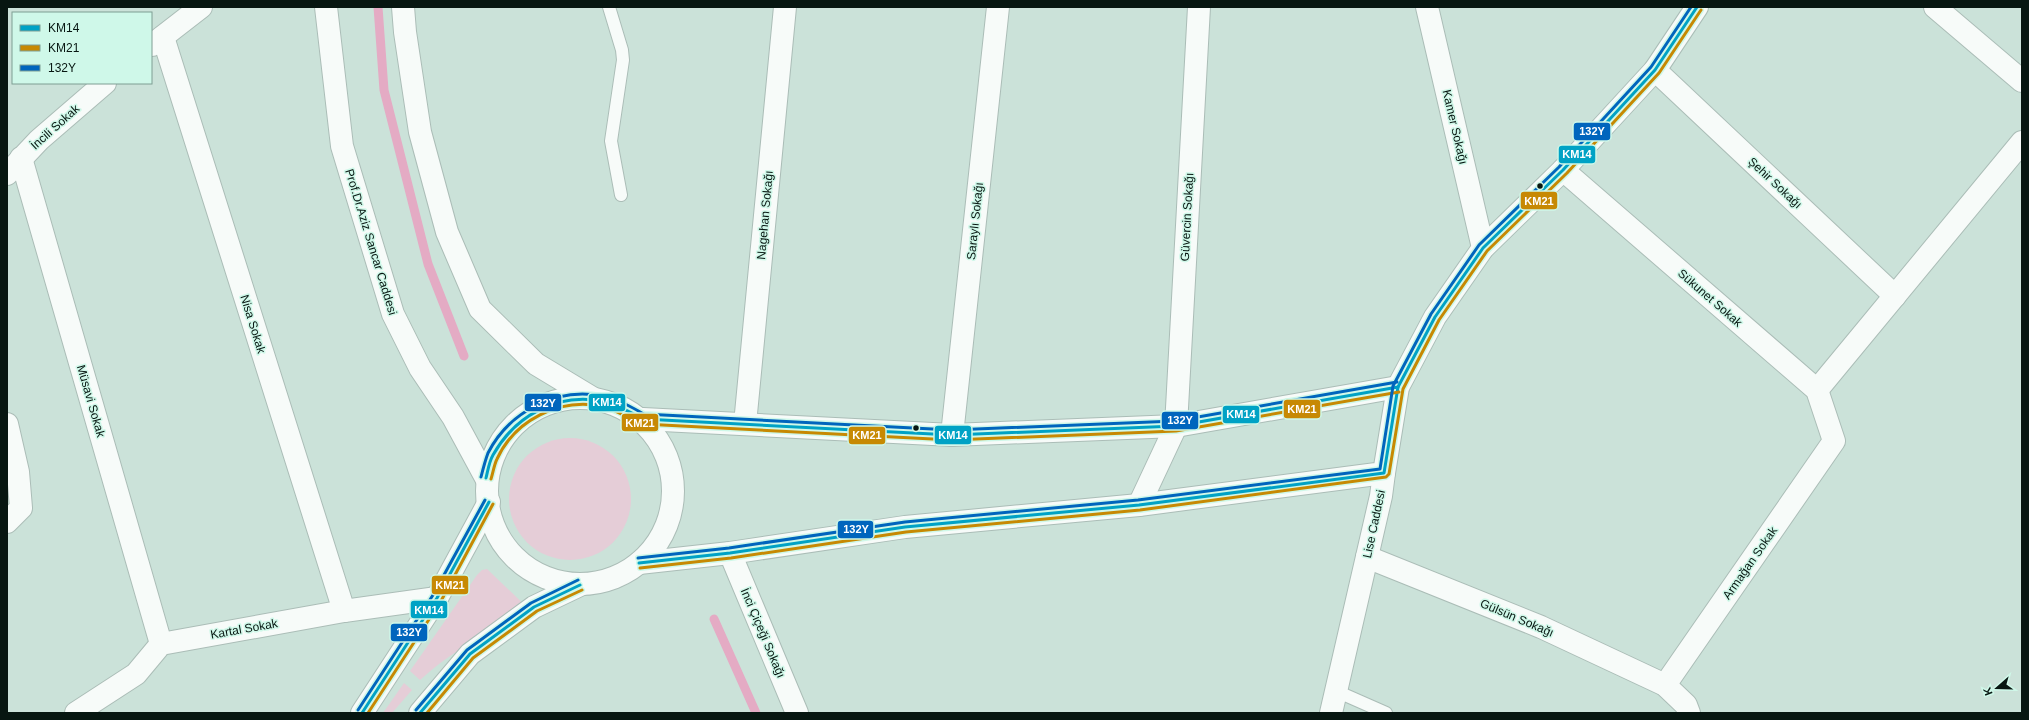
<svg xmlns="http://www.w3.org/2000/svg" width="2029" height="720" font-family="Arial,sans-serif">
<rect width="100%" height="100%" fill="#cbe2d9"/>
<g fill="#e5cdd7">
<circle cx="570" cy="499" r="61"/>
<path d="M487 569 531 611C492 631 452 650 420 680L410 671 477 575 482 570Z"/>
<polygon points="404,683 412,690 392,713 383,713"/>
</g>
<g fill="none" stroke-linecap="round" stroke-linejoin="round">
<g stroke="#e4abc4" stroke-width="9">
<polyline points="378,7 384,90 428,264 464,356"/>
<polyline points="714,619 756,713"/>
</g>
<defs>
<g id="service">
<polyline points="609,7 622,50 623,60 611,141 621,195"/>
<polyline points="1336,691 1386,713"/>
</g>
<g id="minor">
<polyline points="1427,7 1483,248"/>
<polyline points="1935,7 2022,81"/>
<polyline points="163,37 344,611"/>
<polyline points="152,45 201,7"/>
<polyline points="1655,70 1895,296"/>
<polyline points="21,158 161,644"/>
<polyline points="1563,170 1817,390 1834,441 1665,685"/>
<polyline points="7,174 39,140 105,83"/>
<polyline points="1817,390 2022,142"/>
<polyline points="7,424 18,472 21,508 7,522"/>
<polyline points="745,424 785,7"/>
<polyline points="952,435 998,7"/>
<polyline points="1139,505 1176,426 1199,7"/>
<polyline points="730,553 797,713"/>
<polyline points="1367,557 1541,627 1665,685 1686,705 1689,713"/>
<polyline points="76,713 136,674 161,644 344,611 437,598"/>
<polyline points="1331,713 1381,496 1384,473"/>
</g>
<g id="tertiary">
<polyline points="326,7 342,146 393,314 420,368 453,417 486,478"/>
<polyline points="403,7 405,32 420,132 447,232 480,309 536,364 594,399"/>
<circle cx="580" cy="491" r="93"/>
<polyline points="643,419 952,435 1176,426 1398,387"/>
<polyline points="639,563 730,553 905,527 1139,505 1384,473 1398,387 1435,317 1483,248 1563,170 1655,70 1697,7"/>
<polyline points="362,713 437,598 489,502"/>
<polyline points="420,713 470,654 534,607 580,585"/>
</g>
</defs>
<use href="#service" stroke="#abbdb7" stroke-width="14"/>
<use href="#minor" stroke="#abbdb7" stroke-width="24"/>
<use href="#tertiary" stroke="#abbdb7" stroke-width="24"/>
<use href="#service" stroke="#f7fbf9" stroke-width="12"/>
<use href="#minor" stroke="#f7fbf9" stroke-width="22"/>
<use href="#tertiary" stroke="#f7fbf9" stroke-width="22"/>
<defs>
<g id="bus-1">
<path d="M486 478C488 470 489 462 493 455 515 416 556 393 601 401 616 404 630 412 643 419L952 435 1176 426 1398 387"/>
<polyline points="639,563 730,553 905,527 1139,505 1384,473 1398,387 1435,317 1483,248 1563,170 1655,70 1697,7"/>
<polyline points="362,713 437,598 489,502"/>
<polyline points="420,713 470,654 534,607 580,585"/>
</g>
<g id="bus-2">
<path d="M491 479C493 473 494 465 497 459 515 420 559 398 601 406 616 409 628 419 643 424L952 440 1176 431 1399 392"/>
<polyline points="640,568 731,558 906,532 1140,510 1386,477 1389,474 1403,389 1439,320 1487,251 1567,173 1659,73 1701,10"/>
<polyline points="368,713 441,601 493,504"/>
<polyline points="427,713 473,658 537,611 582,590"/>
</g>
<g id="bus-3">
<path d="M481 477C483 469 485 461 488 453 509 412 556 387 602 396 618 399 631 407 644 414L952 430 1175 421 1397 382"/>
<polyline points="638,558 729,548 905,522 1138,500 1380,469 1393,386 1431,314 1479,245 1559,167 1651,67 1691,7"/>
<polyline points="358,710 433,595 485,500"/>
<polyline points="416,710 467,650 531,603 578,580"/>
</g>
</defs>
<use href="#bus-1" stroke="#cff8e9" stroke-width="6"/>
<use href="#bus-2" stroke="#cff8e9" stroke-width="6"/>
<use href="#bus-3" stroke="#cff8e9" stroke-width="6"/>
<use href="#bus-1" stroke="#00a2c5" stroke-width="3"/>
<use href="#bus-2" stroke="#c78903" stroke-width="3"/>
<use href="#bus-3" stroke="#0065bd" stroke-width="3"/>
</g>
<g fill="#071611" stroke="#cff8e9" stroke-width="1.5">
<circle cx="1540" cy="186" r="3.5"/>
<circle cx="916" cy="428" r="3.5"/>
</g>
<g text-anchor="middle" stroke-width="3" stroke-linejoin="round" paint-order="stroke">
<g font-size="12" fill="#071611" stroke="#cff8e9">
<text transform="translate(55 127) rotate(-42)" y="4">İncili Sokak</text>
<text transform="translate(1455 127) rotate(77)" y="4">Kamer Sokağı</text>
<text transform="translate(1775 183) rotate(43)" y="4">Şehir Sokağı</text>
<text transform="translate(765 215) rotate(-85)" y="4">Nagehan Sokağı</text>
<text transform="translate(1187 217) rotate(-87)" y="4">Güvercin Sokağı</text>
<text transform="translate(975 221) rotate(-84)" y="4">Saraylı Sokağı</text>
<text transform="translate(371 242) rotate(73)" y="4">Prof.Dr.Aziz Sancar Caddesi</text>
<text transform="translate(1710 298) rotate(41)" y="4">Sükunet Sokak</text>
<text transform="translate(253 324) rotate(73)" y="4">Nisa Sokak</text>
<text transform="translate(91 401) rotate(74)" y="4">Müsavi Sokak</text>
<text transform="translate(1374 524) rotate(-78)" y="4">Lise Caddesi</text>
<text transform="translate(1750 563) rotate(-55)" y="4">Armağan Sokak</text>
<text transform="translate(1517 618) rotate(23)" y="4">Gülsün Sokağı</text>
<text transform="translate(244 629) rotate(-10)" y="4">Kartal Sokak</text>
<text transform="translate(763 633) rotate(67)" y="4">İnci Çiçeği Sokağı</text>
</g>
</g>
<g stroke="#cff8e9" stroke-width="1.5">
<rect x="1573" y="122" width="38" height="19" rx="4" fill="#0065bd"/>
<rect x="1558" y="145" width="38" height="19" rx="4" fill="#00a2c5"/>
<rect x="1520" y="191" width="38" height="19" rx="4" fill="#c78903"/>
<rect x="588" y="393" width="38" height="19" rx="4" fill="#00a2c5"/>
<rect x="524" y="393" width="38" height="19" rx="4" fill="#0065bd"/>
<rect x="1283" y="399" width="38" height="20" rx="4" fill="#c78903"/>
<rect x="1222" y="405" width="38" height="19" rx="4" fill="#00a2c5"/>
<rect x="1161" y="411" width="38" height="19" rx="4" fill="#0065bd"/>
<rect x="621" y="413" width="38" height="19" rx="4" fill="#c78903"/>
<rect x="934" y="425" width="38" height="20" rx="4" fill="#00a2c5"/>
<rect x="848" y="426" width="38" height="19" rx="4" fill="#c78903"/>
<rect x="837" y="520" width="37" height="19" rx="4" fill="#0065bd"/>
<rect x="431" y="575" width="38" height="20" rx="4" fill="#c78903"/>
<rect x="410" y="600" width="38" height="19" rx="4" fill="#00a2c5"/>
<rect x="390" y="623" width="38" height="19" rx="4" fill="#0065bd"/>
</g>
<g font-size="11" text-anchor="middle" font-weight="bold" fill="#fff">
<text x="1592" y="135">132Y</text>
<text x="1577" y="158">KM14</text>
<text x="1539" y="205">KM21</text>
<text x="607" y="406">KM14</text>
<text x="543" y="407">132Y</text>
<text x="1302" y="413">KM21</text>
<text x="1241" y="418">KM14</text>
<text x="1180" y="424">132Y</text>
<text x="640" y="427">KM21</text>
<text x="953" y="439">KM14</text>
<text x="867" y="439">KM21</text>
<text x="856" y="533">132Y</text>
<text x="450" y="589">KM21</text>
<text x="429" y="614">KM14</text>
<text x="409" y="636">132Y</text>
</g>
<rect width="2029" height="720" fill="none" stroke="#071611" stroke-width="16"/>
<rect x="12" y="12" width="140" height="72" fill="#cff8e9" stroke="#7f9e93"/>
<rect x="20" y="25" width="20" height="6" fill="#00a2c5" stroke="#7f9e93"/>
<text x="48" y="32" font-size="12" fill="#071611">KM14</text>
<rect x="20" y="45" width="20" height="6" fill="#c78903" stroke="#7f9e93"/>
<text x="48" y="52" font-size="12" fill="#071611">KM21</text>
<rect x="20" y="65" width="20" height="6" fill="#0065bd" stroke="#7f9e93"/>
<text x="48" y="72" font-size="12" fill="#071611">132Y</text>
<g transform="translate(1997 688) rotate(250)" stroke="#cff8e9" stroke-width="3" paint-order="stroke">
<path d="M0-3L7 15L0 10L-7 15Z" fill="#071611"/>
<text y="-6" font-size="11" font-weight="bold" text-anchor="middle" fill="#071611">K</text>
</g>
</svg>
